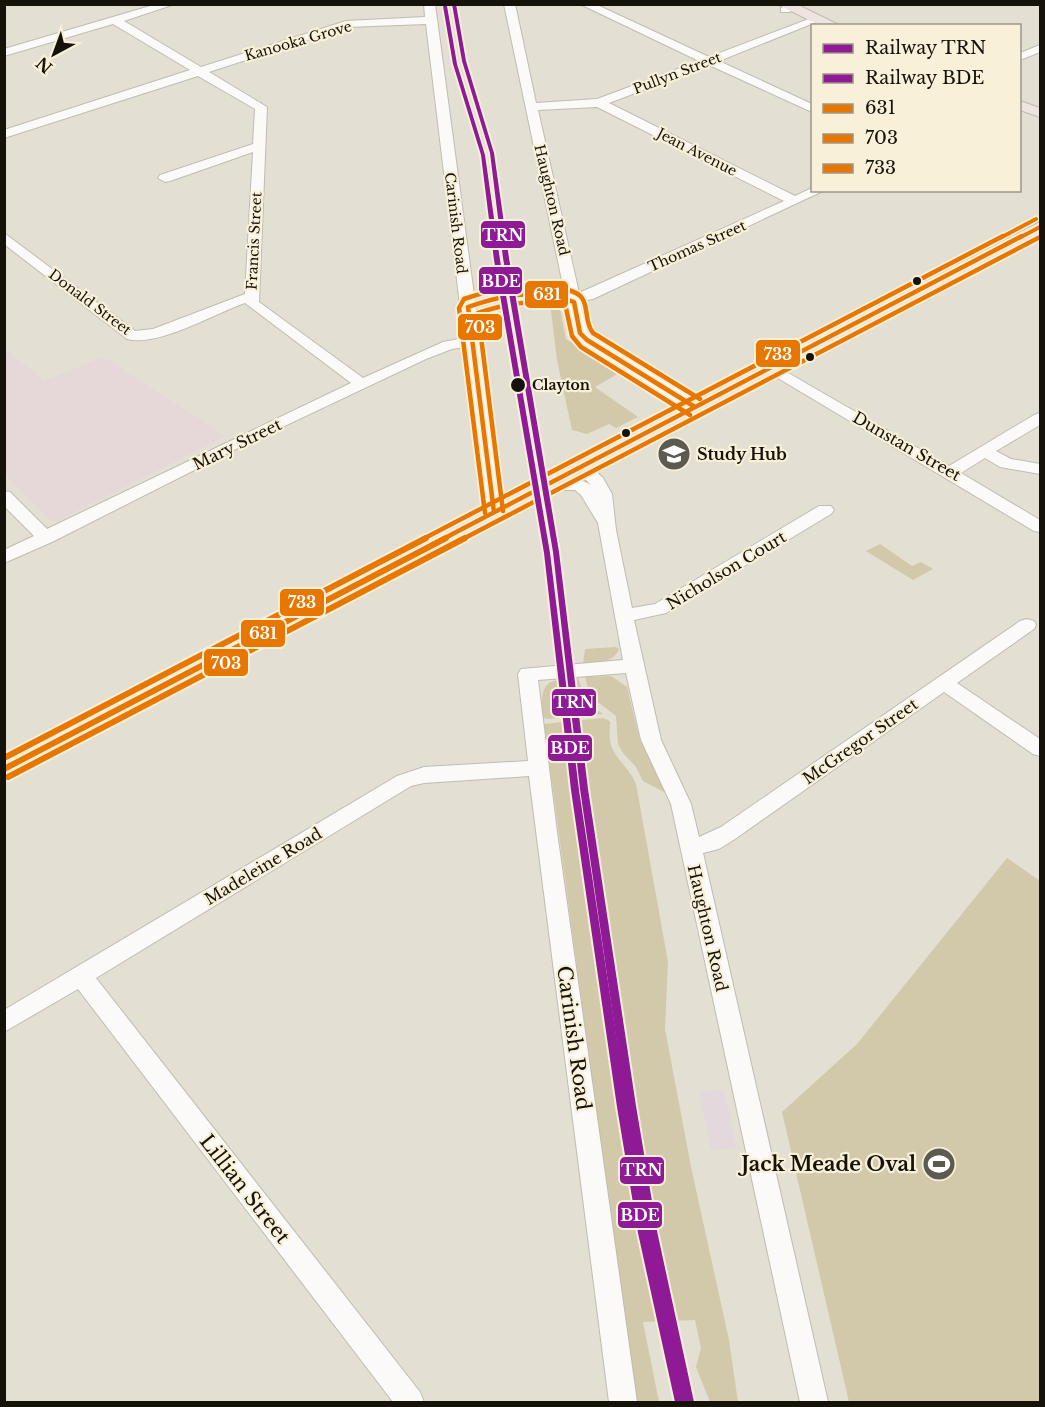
<svg xmlns="http://www.w3.org/2000/svg" width="1045" height="1407" font-family="'Libre Baskerville',serif">
<rect width="100%" height="100%" fill="#e3dfd2"/>
<polygon fill="#e3d8dc" points="724,1090 737,1148 711,1150 699,1092"/>
<polygon fill="#e6d8d8" points="4,348 44,381 103,357 226,436 57,521 51,520 5,475"/>
<g fill="#d2c9aa">
<polygon points="550,303 555,303 560,309 566,339 619,373 595,387 638,417 616,428 609,424 587,434 572,430 557,360"/>
<polygon points="880,544 912,566 921,562 933,569 913,580 866,551"/>
<path d="M616 647 619 649C613 664 596 662 583 663L585 649Z"/>
<polygon points="611,676 627,687 640,741 668,794 643,781 636,767 623,753 618,744 616,716 590,696 585,677"/>
<path d="M578 678 587 703 603 714 547 719 543 717C539 684 545 679 578 678Z"/>
<path d="M603 718 610 721C610 728 609 735 610 741 613 758 630 768 636 784L668 962 665 1029 691 1167 729 1340 738 1402H710L696 1367 701 1348 695 1320 643 1322 659 1402H636L544 724Z"/>
<polygon points="1007,858 1040,881 1040,1402 849,1402 782,1112 857,1044"/>
</g>
<g fill="none" stroke-linecap="round" stroke-linejoin="round">
<defs>
<g id="minor">
<path d="M157 4H175L124 21 201 67 346 21 425 17 424 4H435L503 512 500 516H488L485 512 465 347 452 349 426 359 236 449 52 542 4 563V550L34 536 4 506V491L10 492 47 529 351 383 245 303C213 314 159 347 127 339L4 244V233L135 331 153 329 245 294 253 152 170 181 165 182 158 178 160 175 253 144 255 109 198 76 4 138V130L190 70 113 24 4 56V49ZM426 24 464 338 443 342 363 378 259 302 267 107 209 72 347 27Z"/>
<path d="M504 4H515L536 103 597 99 699 61 580 4H595L709 57 814 17H822L824 19 719 61 812 104V112L709 65 609 103 795 196 812 188V190H825L593 299 580 301 587 332 592 337 701 404 703 407 701 410H689L582 343 573 333ZM597 107 784 201 579 293 538 110Z"/>
<polygon points="789,4 805,4 789,12 781,12 781,8"/>
<polygon points="1040,45 1040,52 1020,60 1020,53"/>
<polygon points="771,363 949,466 1034,415 1040,413 1040,425 996,451 1011,459 1040,464 1040,474 1000,467 985,458 961,473 1040,520 1040,532 1034,531 766,371 763,368"/>
<path d="M581 462 587 463 603 478 612 494 616 530 632 608 655 604 819 506H831L834 510 831 514 666 613 634 620 661 740 691 804 699 837 721 827 1020 621 1027 619 1034 621 1036 625 1034 629 957 683 1040 739V756L1033 754 944 692 735 839 719 849 703 853 828 1402H800L671 804 641 740 626 673 538 680 557 832 637 1402H609L529 776 424 783 411 786 96 978 420 1392 424 1402H393L78 989 4 1032V1010L397 776 424 767 528 761 518 674 521 669 623 660 598 523 581 495 575 490H538L536 486 538 482C555 478 575 475 591 485L573 467Z"/>
</g>
<g id="major">
<polygon points="777,4 796,4 841,26 821,26"/>
<polygon points="1020,101 1040,108 1040,117 1020,110"/>
<polygon points="1040,222 1040,233 4,778 4,757 62,726"/>
</g>
</defs>
<use href="#minor" stroke="#bfbcb2" stroke-width="2"/>
<use href="#major" stroke="#bdbbb5" stroke-width="2"/>
<use href="#minor" fill="#fbfaf8" fill-rule="evenodd"/>
<use href="#major" fill="#ede3df" fill-rule="evenodd"/>
<defs>
<polyline id="bus-1-far2" points="1019,238 1040,227"/>
<g id="bus-1-far1">
<path d="M494 512 468 307C504 294 537 289 574 302L580 333 587 340 695 407"/>
<polyline points="443,539 1022,236"/>
</g>
<polyline id="bus-1" points="4,769 446,538"/>
<g id="bus-2-far1">
<path d="M503 511 478 313C508 303 536 298 566 308L572 336 581 347 690 415"/>
<polyline points="463,539 1040,237"/>
</g>
<polyline id="bus-2" points="8,777 465,538"/>
<polyline id="bus-3-far2" points="1000,238 1036,219"/>
<g id="bus-3-far1">
<path d="M485 513 459 308 464 299C497 288 531 278 565 289 571 291 578 292 582 298 589 308 584 322 593 333L700 399"/>
<polyline points="423,539 1003,236"/>
</g>
<polyline id="bus-3" points="4,758 426,538"/>
</defs>
<use href="#bus-1-far2" stroke="#f8f0d8" stroke-width="7"/>
<use href="#bus-1-far1" stroke="#f8f0d8" stroke-width="8"/>
<use href="#bus-1" stroke="#f8f0d8" stroke-width="10"/>
<use href="#bus-2-far1" stroke="#f8f0d8" stroke-width="8"/>
<use href="#bus-2" stroke="#f8f0d8" stroke-width="10"/>
<use href="#bus-3-far2" stroke="#f8f0d8" stroke-width="7"/>
<use href="#bus-3-far1" stroke="#f8f0d8" stroke-width="8"/>
<use href="#bus-3" stroke="#f8f0d8" stroke-width="10"/>
<use href="#bus-1-far2" stroke="#e87701" stroke-width="4"/>
<use href="#bus-1-far1" stroke="#e87701" stroke-width="4.5"/>
<use href="#bus-1" stroke="#e87701" stroke-width="6"/>
<use href="#bus-2-far1" stroke="#e87701" stroke-width="4.5"/>
<use href="#bus-2" stroke="#e87701" stroke-width="6"/>
<use href="#bus-3-far2" stroke="#e87701" stroke-width="4"/>
<use href="#bus-3-far1" stroke="#e87701" stroke-width="4.5"/>
<use href="#bus-3" stroke="#e87701" stroke-width="6"/>
<defs>
<polygon id="rail-1" points="452,4 456,4 466,61 494,153 509,258 559,552 588,789 636,1106 657,1231 694,1402 684,1402 647,1231 626,1106 580,789 553,552 503,258 490,153 462,61"/>
<polygon id="rail-2" points="445,5 447,6 457,64 485,155 500,260 550,553 579,790 627,1107 648,1233 685,1402 675,1402 638,1233 617,1107 571,790 544,553 494,260 481,155 453,64 443,6"/>
</defs>
<use href="#rail-1" stroke="#f8f0d8" stroke-width="4"/>
<use href="#rail-2" stroke="#f8f0d8" stroke-width="4"/>
<use href="#rail-1" fill="#8f1a95" fill-rule="evenodd"/>
<use href="#rail-2" fill="#8f1a95" fill-rule="evenodd"/>
</g>
<defs>
<symbol id="university-disc" viewBox="-11 -11 22 22"><circle r="9.5" fill="#5d5a50" stroke="#f8f0d8"/><path d="M0-5L7-2L0 1L-7-2ZM-4 1L0 2.5L4 1V4Q0 6-4 4Z" fill="#fff"/></symbol>
<symbol id="stadium-disc" viewBox="-11 -11 22 22"><circle r="9.5" fill="#5d5a50" stroke="#f8f0d8"/><path d="M0-5a6.5 5 0 1 0 0 10a6.5 5 0 1 0 0-10ZM-3.5-1.8h7v3.6h-7Z" fill="#fff"/></symbol>
</defs>
<g fill-rule="evenodd">
<use href="#university-disc" x="655" y="435" width="38" height="38"/>
<use href="#stadium-disc" x="920" y="1145" width="38" height="38"/>
</g>
<g fill="#15120a" stroke="#f8f0d8" stroke-width="2">
<circle cx="917" cy="281" r="5"/>
<circle cx="810" cy="357" r="5"/>
<circle cx="518" cy="385" r="8"/>
<circle cx="626" cy="433" r="5"/>
</g>
<g text-anchor="middle" stroke-width="4.5" stroke-linejoin="round" paint-order="stroke">
<g font-size="14" fill="#15120a" stroke="#f8f0d8">
<text transform="translate(298 41) rotate(-16)" y="5">Kanooka Grove</text>
<text transform="translate(677 73) rotate(-21)" y="5">Pullyn Street</text>
<text transform="translate(697 152) rotate(27)" y="5">Jean Avenue</text>
<text transform="translate(552 200) rotate(77)" y="5">Haughton Road</text>
<text transform="translate(456 223) rotate(83)" y="5">Carinish Road</text>
<text transform="translate(254 241) rotate(-87)" y="5">Francis Street</text>
<text transform="translate(697 246) rotate(-24)" y="5">Thomas Street</text>
<text transform="translate(90 302) rotate(37)" y="5">Donald Street</text>
</g>
<g font-size="14" font-weight="bold" fill="#15120a" stroke="#f8f0d8" text-anchor="start">
<text x="532" y="390">Clayton</text>
</g>
<g font-size="16" fill="#15120a" stroke="#f8f0d8">
<text transform="translate(237 444) rotate(-26)" y="6">Mary Street</text>
<text transform="translate(907 446) rotate(30)" y="6">Dunstan Street</text>
<text transform="translate(726 570) rotate(-31)" y="6">Nicholson Court</text>
<text transform="translate(860 741) rotate(-35)" y="6">McGregor Street</text>
<text transform="translate(263 866) rotate(-31)" y="6">Madeleine Road</text>
<text transform="translate(708 928) rotate(77)" y="6">Haughton Road</text>
</g>
<g font-size="16" font-weight="bold" fill="#15120a" stroke="#f8f0d8" text-anchor="start">
<text x="697" y="460">Study Hub</text>
</g>
<g font-size="20" fill="#15120a" stroke="#f8f0d8">
<text transform="translate(574 1038) rotate(82)" y="7">Carinish Road</text>
<text transform="translate(245 1189) rotate(52)" y="7">Lillian Street</text>
</g>
<g font-size="20" font-weight="bold" fill="#15120a" stroke="#f8f0d8" text-anchor="end">
<text x="916" y="1171">Jack Meade Oval</text>
</g>
</g>
<g stroke="#f8f0d8" stroke-width="2">
<rect x="480" y="220" width="46" height="29" rx="6" fill="#8f1a95"/>
<rect x="478" y="266" width="45" height="29" rx="6" fill="#8f1a95"/>
<rect x="524" y="280" width="45" height="29" rx="6" fill="#e87701"/>
<rect x="457" y="313" width="46" height="28" rx="6" fill="#e87701"/>
<rect x="755" y="339" width="46" height="29" rx="6" fill="#e87701"/>
<rect x="279" y="588" width="46" height="29" rx="6" fill="#e87701"/>
<rect x="240" y="619" width="46" height="29" rx="6" fill="#e87701"/>
<rect x="203" y="648" width="46" height="29" rx="6" fill="#e87701"/>
<rect x="551" y="688" width="46" height="29" rx="6" fill="#8f1a95"/>
<rect x="547" y="734" width="46" height="28" rx="6" fill="#8f1a95"/>
<rect x="619" y="1156" width="46" height="29" rx="6" fill="#8f1a95"/>
<rect x="617" y="1201" width="46" height="28" rx="6" fill="#8f1a95"/>
</g>
<g font-size="16" text-anchor="middle" font-weight="bold" fill="#fff">
<text x="503" y="241">TRN</text>
<text x="501" y="287">BDE</text>
<text x="547" y="300">631</text>
<text x="480" y="333">703</text>
<text x="778" y="360">733</text>
<text x="302" y="608">733</text>
<text x="263" y="639">631</text>
<text x="226" y="669">703</text>
<text x="574" y="708">TRN</text>
<text x="570" y="754">BDE</text>
<text x="642" y="1176">TRN</text>
<text x="640" y="1221">BDE</text>
</g>
<rect width="1045" height="1407" fill="none" stroke="#15120a" stroke-width="12"/>
<rect x="811" y="24" width="210" height="168" fill="#f8f0d8" stroke="#9d9786" stroke-width="1.5"/>
<rect x="823" y="44" width="30" height="9" fill="#8f1a95" stroke="#9d9786" stroke-width="1.5"/>
<text x="865" y="54" font-size="18" fill="#15120a">Railway TRN</text>
<rect x="823" y="74" width="30" height="9" fill="#8f1a95" stroke="#9d9786" stroke-width="1.5"/>
<text x="865" y="84" font-size="18" fill="#15120a">Railway BDE</text>
<rect x="823" y="104" width="30" height="9" fill="#e87701" stroke="#9d9786" stroke-width="1.5"/>
<text x="865" y="114" font-size="18" fill="#15120a">631</text>
<rect x="823" y="134" width="30" height="9" fill="#e87701" stroke="#9d9786" stroke-width="1.5"/>
<text x="865" y="144" font-size="18" fill="#15120a">703</text>
<rect x="823" y="164" width="30" height="9" fill="#e87701" stroke="#9d9786" stroke-width="1.5"/>
<text x="865" y="174" font-size="18" fill="#15120a">733</text>
<g transform="translate(54 54) rotate(221)" stroke="#f8f0d8" stroke-width="4.5" paint-order="stroke">
<path d="M0-4.5L10 22L0 15L-10 22Z" fill="#15120a"/>
<text y="-9" font-size="16" font-weight="bold" text-anchor="middle" fill="#15120a">N</text>
</g>
</svg>
